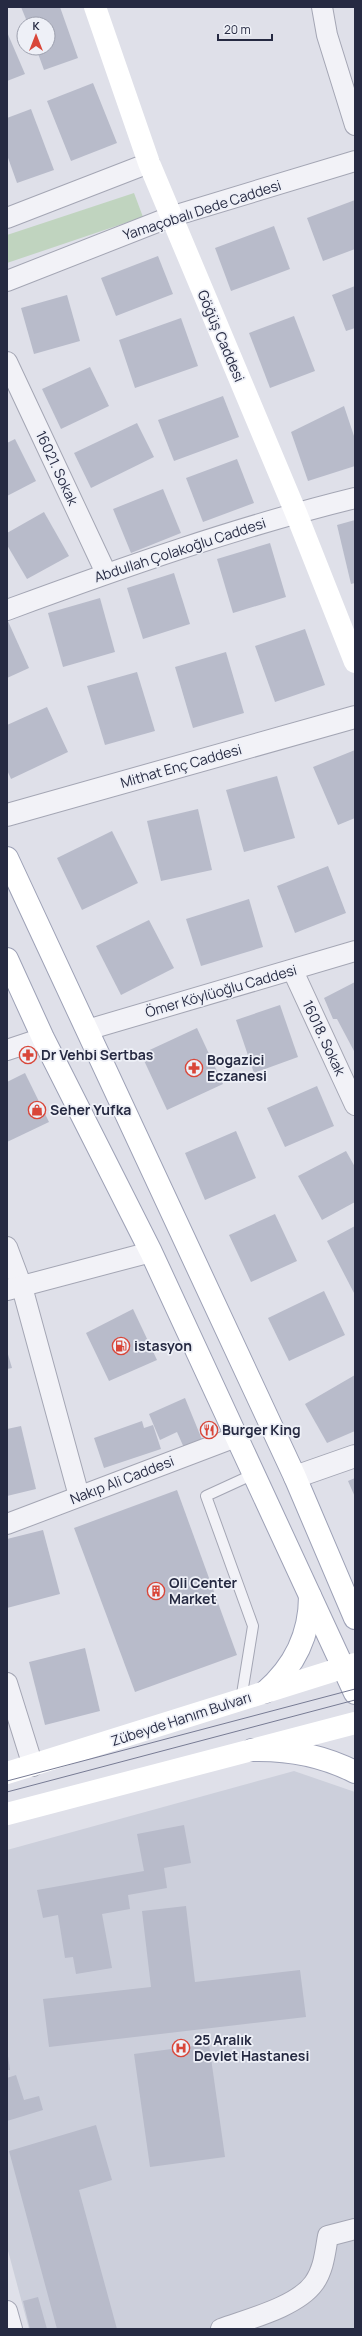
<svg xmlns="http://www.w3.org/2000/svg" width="362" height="2336" font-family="Manrope,sans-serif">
<rect width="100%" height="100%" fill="#dfe0e9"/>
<polygon fill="#cccfdb" points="294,1771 355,1792 355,2329 29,2329 7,2247 7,1850"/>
<polygon fill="#c0d4bf" points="134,193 143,217 7,263 7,235"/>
<g fill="#b8bbca">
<polygon points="21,7 60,7 78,58 44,70 36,48 48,48 48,24 28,24"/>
<polygon points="7,32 25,74 7,81"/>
<polygon points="93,83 117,143 71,161 47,101"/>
<polygon points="31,109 54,170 17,183 7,155 7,118"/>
<polygon points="355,200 355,249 323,261 307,218"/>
<polygon points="274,226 290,269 231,291 215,248"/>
<polygon points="158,256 173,294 116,316 101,278"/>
<polygon points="355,286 355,328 346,331 332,295"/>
<polygon points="67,295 80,341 34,354 21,308"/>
<polygon points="294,316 315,371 270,388 249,333"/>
<polygon points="181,318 198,366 135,388 119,340"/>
<polygon points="90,367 109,406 61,429 42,389"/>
<polygon points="223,396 239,437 174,461 158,420"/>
<polygon points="344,406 355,439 355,466 308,481 291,432"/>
<polygon points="137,423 154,457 91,488 74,453"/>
<polygon points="15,439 36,481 7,496 7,443"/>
<polygon points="237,459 254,503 203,522 186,478"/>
<polygon points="163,489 181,533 131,553 113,509"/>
<polygon points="44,512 69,556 27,579 7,545 7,533"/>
<polygon points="355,520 355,583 351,584 337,525"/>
<polygon points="270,543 286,597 233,613 217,559"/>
<polygon points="174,573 190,624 143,639 127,588"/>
<polygon points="100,598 115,652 63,667 48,613"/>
<polygon points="7,619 29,668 7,678"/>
<polygon points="305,629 325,685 275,702 255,646"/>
<polygon points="226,652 244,713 193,728 175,667"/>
<polygon points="137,672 155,731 105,745 87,686"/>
<polygon points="47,707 68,752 11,779 7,770 7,725"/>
<polygon points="355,750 355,818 338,825 313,767"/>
<polygon points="277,776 295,838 244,852 226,790"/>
<polygon points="198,809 212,870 161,881 147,821"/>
<polygon points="112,831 138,883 82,910 57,858"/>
<polygon points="328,866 346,913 295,933 277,886"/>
<polygon points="249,899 263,947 201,966 186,919"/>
<polygon points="149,920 174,968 121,995 96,946"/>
<polygon points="355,982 355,1050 354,1051 337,1019 333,1019 324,998"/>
<polygon points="280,1005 298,1057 254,1073 236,1020"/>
<polygon points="197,1028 223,1084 167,1110 141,1054"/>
<polygon points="25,1073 49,1122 7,1142 7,1082"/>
<polygon points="317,1086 334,1126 285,1147 267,1108"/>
<polygon points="236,1131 256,1178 205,1200 185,1153"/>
<polygon points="346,1151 355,1167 355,1202 322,1220 298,1176"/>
<polygon points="275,1214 297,1261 251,1282 229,1235"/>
<polygon points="355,1226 355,1292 354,1293 327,1241"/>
<polygon points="324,1291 345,1335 289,1361 268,1318"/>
<polygon points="133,1309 157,1360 109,1381 86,1333"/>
<polygon points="7,1351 12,1368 7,1369"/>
<polygon points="355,1375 355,1431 327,1443 305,1404"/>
<polygon points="185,1398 203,1442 185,1450 177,1432 160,1440 149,1414"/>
<polygon points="142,1421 144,1428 153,1425 161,1449 104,1468 94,1438"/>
<polygon points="21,1426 36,1489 7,1496 7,1429"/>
<polygon points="355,1478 355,1497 348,1481"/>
<polygon points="177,1490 237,1655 135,1692 74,1528"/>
<polygon points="43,1530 60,1594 7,1608 7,1539"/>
<polygon points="85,1648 100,1711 45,1725 29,1662"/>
<polygon points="184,1825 191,1863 164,1868 167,1888 128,1895 130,1909 102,1914 112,1968 76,1974 73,1957 65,1958 58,1915 43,1918 37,1890 144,1871 137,1834"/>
<polygon points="186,1906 195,1982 300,1970 306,2017 49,2047 43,1999 151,1987 142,1911"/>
<polygon points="209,2044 225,2157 150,2167 134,2054"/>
<polygon points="7,2049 10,2070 7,2070"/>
<polygon points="16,2075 24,2100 39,2096 43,2110 7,2121 7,2078"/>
<polygon points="96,2125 112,2180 79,2190 117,2329 57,2329 9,2151"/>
<polygon points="38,2297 47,2329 30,2329 23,2301"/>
</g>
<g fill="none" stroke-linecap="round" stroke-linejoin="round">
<defs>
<polyline id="service" points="241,1700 253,1626 206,1496 254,1474"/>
<g id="minor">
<polyline points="322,7 327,35 355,125"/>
<polyline points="7,218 149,163"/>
<polyline points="7,281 170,217 355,161"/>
<polyline points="7,362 106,573"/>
<path d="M7 610C121 568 237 527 355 498"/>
<polyline points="293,971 355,1105"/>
<polyline points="87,1030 355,951"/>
<polyline points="7,1050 43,1038"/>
<polyline points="7,1247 22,1287 79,1496"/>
<polyline points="7,1290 151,1252"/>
<polyline points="7,1524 236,1437"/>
<polyline points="7,1683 33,1766"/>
<polyline points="7,2311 12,2329"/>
<path d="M221 2329C248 2319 297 2307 314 2283 324 2269 325 2252 328 2236L355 2229"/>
</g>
<g id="tertiary">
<polyline points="7,815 355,717"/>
<polyline points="295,1477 355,1456"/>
</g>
<g id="primary">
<polyline points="7,858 295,1477 355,1618"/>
<polyline points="7,959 43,1038 151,1252 355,1693"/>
<path d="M265 1692C294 1667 310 1635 310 1596"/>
<path d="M252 1750C289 1749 322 1755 355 1772"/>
</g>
</defs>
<use href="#service" stroke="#a4a6b4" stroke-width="12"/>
<use href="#minor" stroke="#a4a6b4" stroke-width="22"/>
<use href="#tertiary" stroke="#a4a6b4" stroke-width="24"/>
<use href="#primary" stroke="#9da1b6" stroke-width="24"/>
<use href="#service" stroke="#f2f2f7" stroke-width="10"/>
<use href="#minor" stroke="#f2f2f7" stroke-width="20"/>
<use href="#tertiary" stroke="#f2f2f7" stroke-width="22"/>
<g stroke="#fff" stroke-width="22">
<polyline points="95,7 149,163 296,513 355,662"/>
<polyline points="7,1773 355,1664"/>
<polyline points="7,1814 355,1723"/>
</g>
<use href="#primary" stroke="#fff" stroke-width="22"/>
<g stroke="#777b94" stroke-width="1">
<polyline points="7,1781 355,1689"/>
<polyline points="7,1792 355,1700"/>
</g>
</g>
<defs>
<symbol id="pharmacy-ring" viewBox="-11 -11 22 22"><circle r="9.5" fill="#eef0f7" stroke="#d94639" stroke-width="1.5"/><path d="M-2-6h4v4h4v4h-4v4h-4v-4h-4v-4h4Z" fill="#d94639"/></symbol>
<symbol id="shop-ring" viewBox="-11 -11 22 22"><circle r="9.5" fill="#eef0f7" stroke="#d94639" stroke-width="1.5"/><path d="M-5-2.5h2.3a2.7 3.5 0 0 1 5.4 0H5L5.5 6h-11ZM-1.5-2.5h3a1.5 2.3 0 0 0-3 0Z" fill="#d94639"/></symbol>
<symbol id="fuel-ring" viewBox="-11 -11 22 22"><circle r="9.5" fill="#eef0f7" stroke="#d94639" stroke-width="1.5"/><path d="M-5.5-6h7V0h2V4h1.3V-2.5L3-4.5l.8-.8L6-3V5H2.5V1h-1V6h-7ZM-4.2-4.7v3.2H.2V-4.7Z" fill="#d94639"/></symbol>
<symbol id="restaurant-ring" viewBox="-11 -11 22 22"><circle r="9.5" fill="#eef0f7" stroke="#d94639" stroke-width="1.5"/><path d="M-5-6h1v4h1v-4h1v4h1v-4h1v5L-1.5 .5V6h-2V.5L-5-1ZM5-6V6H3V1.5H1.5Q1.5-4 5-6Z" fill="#d94639"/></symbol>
<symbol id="building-ring" viewBox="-11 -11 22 22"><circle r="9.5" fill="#eef0f7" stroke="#d94639" stroke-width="1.5"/><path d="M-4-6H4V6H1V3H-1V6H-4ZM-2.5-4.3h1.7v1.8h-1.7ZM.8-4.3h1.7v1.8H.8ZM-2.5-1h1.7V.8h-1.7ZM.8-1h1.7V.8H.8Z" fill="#d94639"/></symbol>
<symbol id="hospital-ring" viewBox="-11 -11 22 22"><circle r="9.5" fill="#eef0f7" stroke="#d94639" stroke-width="1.5"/><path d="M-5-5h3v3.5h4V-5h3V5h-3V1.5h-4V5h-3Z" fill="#d94639"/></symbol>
</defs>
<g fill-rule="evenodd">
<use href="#pharmacy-ring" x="18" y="1045" width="20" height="20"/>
<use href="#pharmacy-ring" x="184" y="1058" width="20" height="20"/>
<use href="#shop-ring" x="27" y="1100" width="20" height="20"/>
<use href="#fuel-ring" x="111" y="1336" width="20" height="20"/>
<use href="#restaurant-ring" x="199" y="1420" width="20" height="20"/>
<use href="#building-ring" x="146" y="1581" width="20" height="20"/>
<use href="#hospital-ring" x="171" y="2038" width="20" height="20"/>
</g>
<g text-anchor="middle" stroke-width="3.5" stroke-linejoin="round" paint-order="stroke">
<g font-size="14" fill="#262a42" stroke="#eef0f7">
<text transform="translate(202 210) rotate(-18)" y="5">Yamaçobalı Dede Caddesi</text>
<text transform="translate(221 336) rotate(67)" y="5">Göğüş Caddesi</text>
<text transform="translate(57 468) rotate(65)" y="5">16021. Sokak</text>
<text transform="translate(180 550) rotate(-18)" y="5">Abdullah Çolakoğlu Caddesi</text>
<text transform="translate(181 766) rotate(-16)" y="5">Mithat Enç Caddesi</text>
<text transform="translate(221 991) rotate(-16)" y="5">Ömer Köylüoğlu Caddesi</text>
<text transform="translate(324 1038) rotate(65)" y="5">16018. Sokak</text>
<text transform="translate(122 1480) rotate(-21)" y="5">Nakıp Ali Caddesi</text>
<text transform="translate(181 1719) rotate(-18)" y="5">Zübeyde Hanım Bulvarı</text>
</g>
<g font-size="14" font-weight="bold" fill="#262a42" stroke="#eef0f7" text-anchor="start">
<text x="41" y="1060">Dr Vehbi Sertbas</text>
<text x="207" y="1065">Bogazici<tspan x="207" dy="16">Eczanesi</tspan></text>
<text x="50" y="1115">Seher Yufka</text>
<text x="134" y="1351">istasyon</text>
<text x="222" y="1435">Burger King</text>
<text x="169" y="1588">Oli Center<tspan x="169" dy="16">Market</tspan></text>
<text x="194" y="2045">25 Aralık<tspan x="194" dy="16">Devlet Hastanesi</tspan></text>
</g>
</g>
<rect width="362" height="2336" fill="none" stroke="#262a42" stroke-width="16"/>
<g transform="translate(36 36)"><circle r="19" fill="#eef0f7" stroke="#9ea1af"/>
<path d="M0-3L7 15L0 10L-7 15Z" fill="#d94639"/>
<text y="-6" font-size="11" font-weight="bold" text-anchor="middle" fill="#262a42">K</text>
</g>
<path d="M218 34v6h54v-6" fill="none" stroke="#262a42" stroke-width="2"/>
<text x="224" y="34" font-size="12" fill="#262a42" stroke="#eef0f7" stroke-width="3" paint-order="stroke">20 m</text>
</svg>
